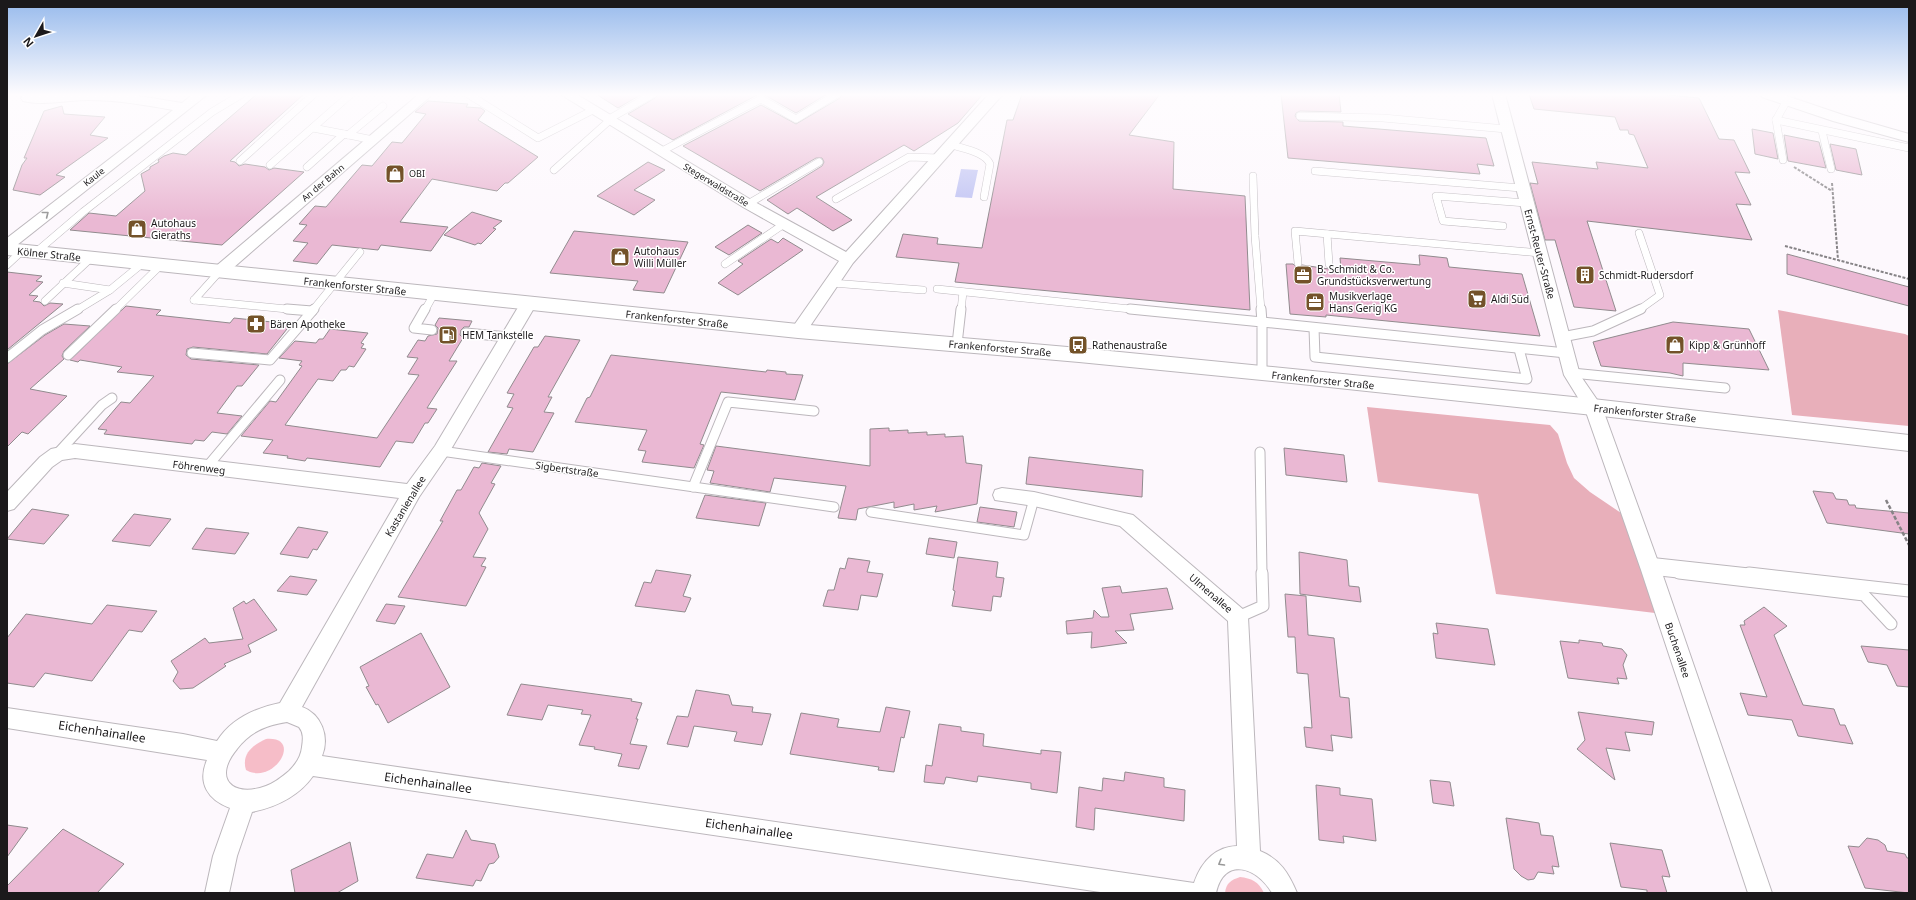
<svg xmlns="http://www.w3.org/2000/svg" width="1916" height="900" font-family="'Noto Sans',sans-serif">
<rect width="100%" height="100%" fill="#fdf8fd"/>
<g fill="#f6bdc8">
<path d="M266 739C304 736 274 786 246 770 241 754 253 745 266 739Z"/>
<path d="M1240 877C1251 878 1259 882 1264 893H1225C1226 883 1231 880 1240 877Z"/>
</g>
<g fill="#e8afba">
<polygon points="1778,310 1905,334 1909,336 1909,426 1792,415"/>
<polygon points="1367,407 1550,425 1558,434 1567,463 1574,478 1590,492 1624,515 1655,613 1496,594 1478,494 1378,482"/>
</g>
<polygon fill="#bfc2f3" points="961,169 978,170 972,198 955,197"/>
<g fill="#eab8d3" stroke="#918b8e">
<polygon points="257,94 304,94 230,161 235,162 239,166 245,164 265,167 269,170 274,168 304,172 222,245 70,230 89,213 116,216 145,191 141,174 150,169 150,167 159,162 158,160 164,156 173,153 186,155"/>
<polygon points="596,94 642,94 618,108"/>
<polygon points="658,94 759,94 673,140 628,114 655,98"/>
<polygon points="763,94 827,94 796,113"/>
<polygon points="842,94 983,94 958,123 914,151 904,145 816,197 852,220 833,231 797,208 788,214 767,200 822,166 824,162 822,158 816,158 760,191 683,146 761,105 796,124 840,98"/>
<polygon points="1022,94 1160,94 1129,135 1174,142 1173,189 1245,196 1250,310 955,282 959,263 896,257 903,234 938,238 937,244 982,248 1007,120 1013,120"/>
<polygon points="1281,94 1339,94 1341,112 1300,111 1296,113 1295,116 1299,121 1343,122 1343,126 1486,138 1494,166 1477,164 1480,174 1288,158"/>
<polygon points="1529,94 1659,94 1699,98 1719,139 1734,140 1750,173 1735,172 1751,205 1736,204 1752,240 1587,221 1616,311 1574,307 1555,240 1545,240 1530,183 1538,184 1532,162 1598,169 1596,162 1648,168 1634,135 1629,134 1628,130 1620,130 1615,117 1534,109"/>
<polygon points="428,101 468,104 466,107 481,108 485,111 478,120 538,157 508,183 505,183 497,191 432,179 400,222 448,227 431,251 381,245 378,250 332,245 317,264 293,261 308,243 293,241 307,225 299,224 315,206 326,207 362,165 372,166 392,142 402,143 426,114 415,112"/>
<polygon points="62,106 64,114 105,117 90,135 108,138 56,175 65,177 40,195 13,190 22,165 27,158 24,158 44,111"/>
<polygon points="1752,129 1773,133 1778,159 1755,154"/>
<polygon points="1784,135 1819,142 1826,168 1788,161"/>
<polygon points="1830,144 1856,149 1862,175 1836,170"/>
<polygon points="648,162 665,170 634,190 655,200 634,215 597,196"/>
<polygon points="472,212 502,221 493,228 496,229 481,244 478,243 475,245 444,235"/>
<polygon points="748,225 762,233 729,255 715,247"/>
<polygon points="574,231 688,242 664,293 633,290 638,281 550,273"/>
<polygon points="783,238 803,250 738,295 718,283 743,264 738,261 771,239 778,243"/>
<polygon points="1787,254 1909,287 1909,306 1787,274"/>
<polygon points="1419,255 1447,258 1449,267 1522,274 1540,336 1326,315 1326,317 1290,314 1286,264 1293,264 1298,268 1302,265 1329,269 1341,269 1340,258 1420,265"/>
<polygon points="7,272 42,276 36,281 43,282 29,295 38,296 33,301 40,302 44,306 50,303 63,304 7,350"/>
<polygon points="126,306 161,310 156,315 221,322 230,323 234,318 291,324 267,354 193,347 187,349 186,355 191,359 259,365 242,386 237,386 217,413 242,416 227,434 212,432 204,441 195,440 192,444 104,434 107,430 98,429 121,402 130,403 154,376 117,372 122,367 80,360 78,362 70,360"/>
<polygon points="439,318 472,321 469,327 464,327 461,330 460,335 463,338 449,361 457,361 427,408 437,409 428,423 425,423 413,443 396,441 380,467 307,458 305,461 287,458 288,456 263,453 273,440 241,436 270,401 276,402 302,366 299,365 302,361 279,358 295,341 316,343 319,339 323,339 330,329 368,333 361,343 364,344 361,348 366,349 354,367 349,366 346,370 341,370 333,381 318,379 285,425 377,438 419,375 408,374 418,358 407,357 418,340 425,341 428,336 437,334 438,328 435,325"/>
<polygon points="1673,322 1749,329 1769,370 1683,363 1683,376 1670,373 1601,366 1593,342"/>
<polygon points="64,324 90,326 64,351 62,356 64,359 30,389 67,396 28,434 22,432 7,447 7,364 45,335"/>
<polygon points="545,336 580,340 548,397 552,397 544,412 554,413 533,452 509,449 507,454 488,452 513,408 507,407 514,394 507,393 534,347 538,347"/>
<polygon points="611,355 766,372 767,370 786,372 786,374 803,375 795,400 721,392 700,444 704,445 694,468 642,462 646,451 638,450 647,430 575,422 587,398 590,397"/>
<polygon points="889,428 889,431 908,430 908,433 927,432 927,435 945,434 945,437 963,436 966,463 982,465 977,504 935,512 937,506 914,510 914,504 894,508 894,502 858,509 856,520 838,518 846,486 774,478 770,492 710,483 714,471 707,470 716,446 870,466 870,429"/>
<polygon points="1284,448 1344,455 1347,482 1286,475"/>
<polygon points="1029,457 1143,470 1142,497 1026,484"/>
<polygon points="482,463 501,466 491,483 495,484 479,513 488,529 473,557 486,558 481,566 486,567 466,606 398,597 443,521 440,521 457,490 461,490 474,467 479,468"/>
<polygon points="1813,491 1833,493 1836,499 1847,500 1849,505 1855,505 1856,508 1909,513 1909,534 1827,523"/>
<polygon points="705,495 766,503 759,526 696,518"/>
<polygon points="980,507 1017,512 1014,527 977,522"/>
<polygon points="32,509 69,515 44,544 7,539"/>
<polygon points="134,514 171,519 150,546 112,541"/>
<polygon points="298,527 328,532 317,550 313,549 308,558 280,554"/>
<polygon points="206,528 249,533 235,554 192,549"/>
<polygon points="929,538 957,542 954,558 926,554"/>
<polygon points="1299,552 1347,560 1349,586 1359,587 1361,602 1300,594"/>
<polygon points="958,557 998,562 996,577 1004,578 1001,597 993,596 991,611 952,606 955,591 953,590"/>
<polygon points="848,558 870,561 867,572 883,574 877,597 861,595 858,610 823,606 828,590 834,590 840,568 845,569"/>
<polygon points="656,570 691,575 683,596 691,598 685,612 635,606 644,582 651,583"/>
<polygon points="290,576 317,580 307,595 277,591"/>
<polygon points="1120,586 1122,593 1167,588 1173,609 1130,614 1134,630 1115,631 1127,643 1091,648 1092,632 1067,634 1066,621 1093,618 1094,610 1101,617 1109,617 1102,588"/>
<polygon points="1285,594 1306,596 1308,635 1334,638 1340,697 1349,698 1352,738 1331,735 1333,751 1306,747 1304,727 1312,728 1308,674 1297,673 1295,637 1288,637"/>
<polygon points="254,599 277,630 248,645 251,652 224,664 226,666 193,688 180,689 173,681 178,672 171,661 205,638 209,643 243,639 233,608 244,601 246,604"/>
<polygon points="386,604 405,606 395,624 376,621"/>
<polygon points="107,605 157,611 142,632 129,630 92,681 45,673 34,687 7,683 7,638 26,614 92,624"/>
<polygon points="1764,607 1787,626 1774,635 1803,705 1834,709 1840,725 1845,725 1853,744 1798,736 1792,720 1748,715 1740,693 1767,697 1740,625 1745,625 1744,621"/>
<polygon points="1436,623 1488,629 1495,665 1436,658 1433,633 1438,634"/>
<polygon points="421,633 450,687 388,723 378,704 376,705 366,687 369,686 360,667"/>
<polygon points="1579,640 1602,643 1603,646 1622,649 1627,655 1623,665 1627,679 1617,678 1619,684 1568,678 1560,641 1579,643"/>
<polygon points="1861,646 1909,650 1909,687 1897,686 1887,665 1868,662"/>
<polygon points="521,684 632,699 631,701 642,703 636,719 638,719 630,744 647,746 639,769 618,766 622,754 594,749 595,747 579,745 591,715 581,714 583,710 548,705 542,720 507,715"/>
<polygon points="696,690 729,695 732,705 753,707 752,712 771,714 762,745 734,741 737,732 694,726 688,747 667,744 677,716 688,717"/>
<polygon points="886,707 910,711 904,738 901,737 894,772 878,770 879,767 790,754 801,713 839,719 837,727 880,732"/>
<polygon points="1578,712 1654,722 1652,735 1625,732 1630,751 1606,748 1615,780 1577,749 1585,740"/>
<polygon points="939,724 961,727 961,731 984,734 983,746 1041,754 1041,750 1061,752 1057,793 1031,789 1031,783 978,776 977,782 946,777 944,784 924,782 926,765 932,766"/>
<polygon points="1125,772 1164,778 1164,787 1185,790 1184,821 1095,808 1094,830 1076,827 1079,787 1102,791 1103,778 1124,781"/>
<polygon points="1430,780 1450,782 1454,806 1433,803"/>
<polygon points="1316,785 1340,788 1340,795 1372,799 1376,841 1343,836 1344,843 1319,840"/>
<polygon points="1506,818 1539,823 1541,835 1553,836 1559,867 1552,866 1554,874 1538,872 1534,879 1528,880 1521,876 1514,869"/>
<polygon points="7,825 28,828 7,857"/>
<polygon points="63,829 124,864 97,893 7,893 7,886"/>
<polygon points="466,830 471,840 495,844 499,857 494,863 489,864 481,881 476,880 473,886 416,878 427,854 453,858"/>
<polygon points="1867,838 1878,840 1885,845 1887,851 1905,854 1907,858 1909,858 1909,893 1865,888 1848,846 1859,847"/>
<polygon points="350,842 358,881 337,893 295,893 291,870"/>
<polygon points="1610,843 1662,850 1670,877 1662,876 1667,893 1647,893 1647,890 1621,887"/>
</g>
<g fill="none" stroke-linecap="round" stroke-linejoin="round">
<defs>
<g id="lane-far2">
<polyline points="468,94 538,138 593,110"/>
<polyline points="1786,102 1776,120 1909,148"/>
<polyline points="1300,116 1383,118 1506,129"/>
<polyline points="609,119 653,94"/>
<polyline points="1776,120 1783,160"/>
<polyline points="313,128 344,134"/>
<polyline points="1822,131 1831,169"/>
<polyline points="348,135 383,106"/>
<path d="M952 145C964 149 985 152 990 164L984 197"/>
<polyline points="662,151 761,99 796,119 837,94"/>
<polyline points="240,161 314,94"/>
<polyline points="270,165 351,94"/>
<polyline points="307,167 344,134 373,140"/>
<polyline points="554,170 610,120"/>
<polyline points="1315,171 1521,188"/>
<polyline points="1253,176 1255,236 1261,310"/>
<polyline points="836,199 909,157 939,158"/>
<polyline points="748,204 819,162"/>
<polyline points="1503,226 1443,221 1436,196 1526,203"/>
<polyline points="1639,233 1660,295 1639,310"/>
<polyline points="1327,234 1329,264"/>
<polyline points="35,253 83,212 212,112 242,94"/>
<polyline points="1298,263 1295,231 1540,253"/>
<polyline points="725,264 784,224"/>
<polyline points="7,265 22,251"/>
<polyline points="63,283 110,290 77,310"/>
<polyline points="832,283 923,290"/>
<polyline points="937,289 1140,310"/>
<polyline points="110,290 143,263"/>
<polyline points="194,300 297,310"/>
<polyline points="194,300 220,271"/>
<polyline points="45,301 91,258"/>
<polyline points="115,310 161,265"/>
<polyline points="313,310 360,252"/>
<polyline points="425,310 434,294"/>
<polyline points="961,310 963,292"/>
</g>
<g id="lane-far1">
<polyline points="287,309 312,311"/>
<polyline points="425,309 414,328 432,330"/>
<polyline points="1130,309 1262,322 1262,373"/>
<polyline points="1261,309 1262,322 1566,353"/>
<polyline points="1314,328 1315,357 1527,379 1519,349"/>
<polyline points="466,333 508,337"/>
<polyline points="1562,337 1593,331 1641,309"/>
<polyline points="957,344 961,309"/>
<polyline points="192,353 270,360 314,309"/>
<polyline points="68,355 116,309"/>
<polyline points="7,358 42,330 78,309"/>
<polyline points="1572,373 1725,388"/>
<polyline points="441,451 834,507"/>
<polyline points="1260,452 1262,574"/>
<polyline points="57,454 102,405 112,398"/>
<polyline points="206,468 280,380"/>
<polyline points="693,487 728,402 814,411"/>
<polyline points="871,512 1024,535 1034,499"/>
<polyline points="1648,562 1758,574"/>
<polyline points="1651,570 1687,574"/>
</g>
<g id="lane">
<polyline points="1679,573 1864,595 1891,624"/>
<polyline points="1749,573 1909,591"/>
<polyline points="1238,617 1263,606 1262,573"/>
</g>
<g id="street">
<path d="M34 94H127L182 103 193 94H208L12 249 7 251V238L173 110C145 105 117 100 88 100 67 100 44 106 23 101L21 98 23 95Z"/>
<polygon points="419,94 433,94 225,275 220,276 215,275 212,271 215,267"/>
<polygon points="560,94 576,94 753,201 846,252 989,94 1003,94 853,263 804,335 798,337 792,335 790,331 839,261 743,207"/>
<polygon points="1492,94 1505,94 1580,375 1602,407 1661,570 1772,893 1748,893 1641,570 1585,409 1564,375"/>
<polygon points="1761,94 1781,94 1843,115 1909,134 1909,142 1833,121 1762,97"/>
<path d="M529 298 535 299 537 303 447 456 419 497 302 707C321 714 330 736 322 756L1194 883C1201 863 1214 847 1237 846L1228 621 1120 526 1034 506 995 500 993 495 995 490 1002 488 1034 492 1133 515 1245 611 1248 617 1260 851C1280 859 1289 874 1297 893H1272C1257 867 1224 856 1216 893H1107L313 776C298 797 276 807 252 812L237 856 229 893H205L213 856 230 808C208 800 197 783 207 760L7 728V708L183 734 217 741C231 719 255 708 280 703L399 498 75 458 62 460 52 467 14 509 7 511V492L40 457 51 449 75 444 407 484 435 446 523 299ZM287 722 299 727C304 733 303 740 302 747 301 757 295 765 289 771 282 777 274 783 266 786 233 798 212 779 237 749 250 732 266 725 287 722Z"/>
</g>
<polygon id="secondary" points="7,243 798,324 1079,348 1262,366 1593,399 1909,435 1909,451 1593,415 1262,380 1079,362 798,338 7,255"/>
</defs>
<use href="#lane-far2" stroke="#bcb7bc" stroke-width="8"/>
<use href="#lane-far1" stroke="#bcb7bc" stroke-width="11"/>
<use href="#lane" stroke="#bcb7bc" stroke-width="13"/>
<use href="#street" stroke="#bcb7bc" stroke-width="2"/>
<use href="#secondary" stroke="#bcb7bc" stroke-width="2"/>
<g stroke="#868386" stroke-width="2" stroke-dasharray="3 1.5" stroke-linecap="butt">
<polyline points="1906,94 1909,99"/>
<polyline points="1794,167 1832,191"/>
<polyline points="1832,183 1838,260"/>
<polyline points="1785,246 1909,279"/>
</g>
<polyline stroke="#868386" stroke-width="2.5" stroke-dasharray="4 2" stroke-linecap="butt" points="1886,500 1909,545"/>
<use href="#lane-far2" stroke="#fff" stroke-width="7"/>
<use href="#lane-far1" stroke="#fff" stroke-width="9"/>
<use href="#lane" stroke="#fff" stroke-width="11"/>
<use href="#street" fill="#fff" fill-rule="evenodd"/>
<use href="#secondary" fill="#fff" fill-rule="evenodd"/>
</g>
<defs><path id="oneway-chevron" d="M-2-3.5L2.5 0L-2 3.5" fill="none" stroke-width="1.6" stroke-linecap="round" stroke-linejoin="round"/></defs>
<g stroke="#989898">
<use href="#oneway-chevron" transform="translate(46 214) rotate(-38)"/>
<use href="#oneway-chevron" transform="translate(1221 863) rotate(150)"/>
</g>
<linearGradient id="sky" x2="0" y2="1"><stop stop-color="#97baec"/><stop offset="0.43" stop-color="#fefcfe"/><stop offset="1" stop-color="#fefcfe" stop-opacity="0"/></linearGradient>
<rect width="1916" height="220" fill="url(#sky)"/>
<defs>
<symbol id="shop-square" viewBox="-11 -11 22 22"><rect x="-9" y="-9" width="18" height="18" rx="4" fill="#735229" stroke="#fff"/><path d="M-5-2.5h2.3a2.7 3.5 0 0 1 5.4 0H5L5.5 6h-11ZM-1.5-2.5h3a1.5 2.3 0 0 0-3 0Z" fill="#fff"/></symbol>
<symbol id="office-square" viewBox="-11 -11 22 22"><rect x="-9" y="-9" width="18" height="18" rx="4" fill="#735229" stroke="#fff"/><path d="M-6-3h4V-5.5h4V-3h4V5H-6ZM-1-4.5V-3h2v-1.5ZM-6 0V1H6V0Z" fill="#fff"/></symbol>
<symbol id="building-square" viewBox="-11 -11 22 22"><rect x="-9" y="-9" width="18" height="18" rx="4" fill="#735229" stroke="#fff"/><path d="M-4-6H4V6H1V3H-1V6H-4ZM-2.5-4.3h1.7v1.8h-1.7ZM.8-4.3h1.7v1.8H.8ZM-2.5-1h1.7V.8h-1.7ZM.8-1h1.7V.8H.8Z" fill="#fff"/></symbol>
<symbol id="supermarket-square" viewBox="-11 -11 22 22"><rect x="-9" y="-9" width="18" height="18" rx="4" fill="#735229" stroke="#fff"/><path d="M-6-5.5h2.5l.6 2H6L4.5 2H-2.5L-4.4-4H-6ZM-1.5 3.2a1.3 1.3 0 1 0 .1 0ZM3 3.2a1.3 1.3 0 1 0 .1 0Z" fill="#fff"/></symbol>
<symbol id="pharmacy-square" viewBox="-11 -11 22 22"><rect x="-9" y="-9" width="18" height="18" rx="4" fill="#735229" stroke="#fff"/><path d="M-2-6h4v4h4v4h-4v4h-4v-4h-4v-4h4Z" fill="#fff"/></symbol>
<symbol id="fuel-square" viewBox="-11 -11 22 22"><rect x="-9" y="-9" width="18" height="18" rx="4" fill="#735229" stroke="#fff"/><path d="M-5.5-6h7V0h2V4h1.3V-2.5L3-4.5l.8-.8L6-3V5H2.5V1h-1V6h-7ZM-4.2-4.7v3.2H.2V-4.7Z" fill="#fff"/></symbol>
<symbol id="bus-square" viewBox="-11 -11 22 22"><rect x="-9" y="-9" width="18" height="18" rx="4" fill="#735229" stroke="#fff"/><path d="M-5-6H5V4H4V6H2V4H-2V6H-4V4H-5ZM-3.5-4V0h7V-4ZM-3.5 1.2v1.5H-2V1.2ZM2 1.2v1.5H3.5V1.2Z" fill="#fff"/></symbol>
</defs>
<g fill-rule="evenodd">
<use href="#shop-square" x="384" y="163" width="22" height="22"/>
<use href="#shop-square" x="126" y="218" width="22" height="22"/>
<use href="#shop-square" x="609" y="246" width="22" height="22"/>
<use href="#office-square" x="1292" y="264" width="22" height="22"/>
<use href="#building-square" x="1574" y="264" width="22" height="22"/>
<use href="#supermarket-square" x="1466" y="288" width="22" height="22"/>
<use href="#office-square" x="1304" y="291" width="22" height="22"/>
<use href="#pharmacy-square" x="245" y="313" width="22" height="22"/>
<use href="#fuel-square" x="437" y="324" width="22" height="22"/>
<use href="#bus-square" x="1067" y="334" width="22" height="22"/>
<use href="#shop-square" x="1664" y="334" width="22" height="22"/>
</g>
<g text-anchor="middle" stroke-width="3" stroke-linejoin="round" paint-order="stroke">
<g font-size="9" fill="#1b191b" stroke="#fff" text-anchor="start">
<text x="409" y="177">OBI</text>
</g>
<g font-size="9" fill="#1b191b" stroke="#fff">
<text transform="translate(94 177) rotate(-38)" y="3">Kaule</text>
<text transform="translate(323 183) rotate(-40)" y="3">An der Bahn</text>
<text transform="translate(716 185) rotate(31)" y="3">Stegerwaldstraße</text>
</g>
<g font-size="10" fill="#1b191b" stroke="#fff" text-anchor="start">
<text x="151" y="227">Autohaus<tspan x="151" dy="12">Gieraths</tspan></text>
<text x="634" y="255">Autohaus<tspan x="634" dy="12">Willi Müller</tspan></text>
<text x="1317" y="273">B. Schmidt &amp; Co.<tspan x="1317" dy="12">Grundstücksverwertung</tspan></text>
<text x="1599" y="279">Schmidt-Rudersdorf</text>
<text x="1329" y="300">Musikverlage<tspan x="1329" dy="12">Hans Gerig KG</tspan></text>
<text x="1491" y="303">Aldi Süd</text>
<text x="270" y="328">Bären Apotheke</text>
<text x="462" y="339">HEM Tankstelle</text>
<text x="1092" y="349">Rathenaustraße</text>
<text x="1689" y="349">Kipp &amp; Grünhoff</text>
</g>
<g font-size="10" fill="#1b191b" stroke="#fff">
<text transform="translate(49 254) rotate(6)" y="4">Kölner Straße</text>
<text transform="translate(1540 254) rotate(75)" y="4">Ernst-Reuter-Straße</text>
<text transform="translate(355 286) rotate(6)" y="4">Frankenforster Straße</text>
<text transform="translate(677 319) rotate(6)" y="4">Frankenforster Straße</text>
<text transform="translate(1000 348) rotate(5)" y="4">Frankenforster Straße</text>
<text transform="translate(1323 380) rotate(6)" y="4">Frankenforster Straße</text>
<text transform="translate(1645 413) rotate(6)" y="4">Frankenforster Straße</text>
<text transform="translate(199 467) rotate(7)" y="4">Föhrenweg</text>
<text transform="translate(567 469) rotate(8)" y="4">Sigbertstraße</text>
<text transform="translate(405 506) rotate(-59)" y="4">Kastanienallee</text>
<text transform="translate(1211 593) rotate(41)" y="4">Ulmenallee</text>
<text transform="translate(1678 650) rotate(71)" y="4">Buchenallee</text>
</g>
<g font-size="12" fill="#1b191b" stroke="#fff">
<text transform="translate(102 732) rotate(9)" y="4">Eichenhainallee</text>
<text transform="translate(428 783) rotate(8)" y="4">Eichenhainallee</text>
<text transform="translate(749 829) rotate(8)" y="4">Eichenhainallee</text>
</g>
</g>
<rect width="1916" height="900" fill="none" stroke="#1b191b" stroke-width="16"/>
<g transform="translate(36 36) rotate(231)" stroke="#ffffff" stroke-width="3" paint-order="stroke">
<path d="M0-3L7 15L0 10L-7 15Z" fill="#1b191b"/>
<text y="-6" font-size="11" font-weight="bold" text-anchor="middle" fill="#1b191b">N</text>
</g>
</svg>
